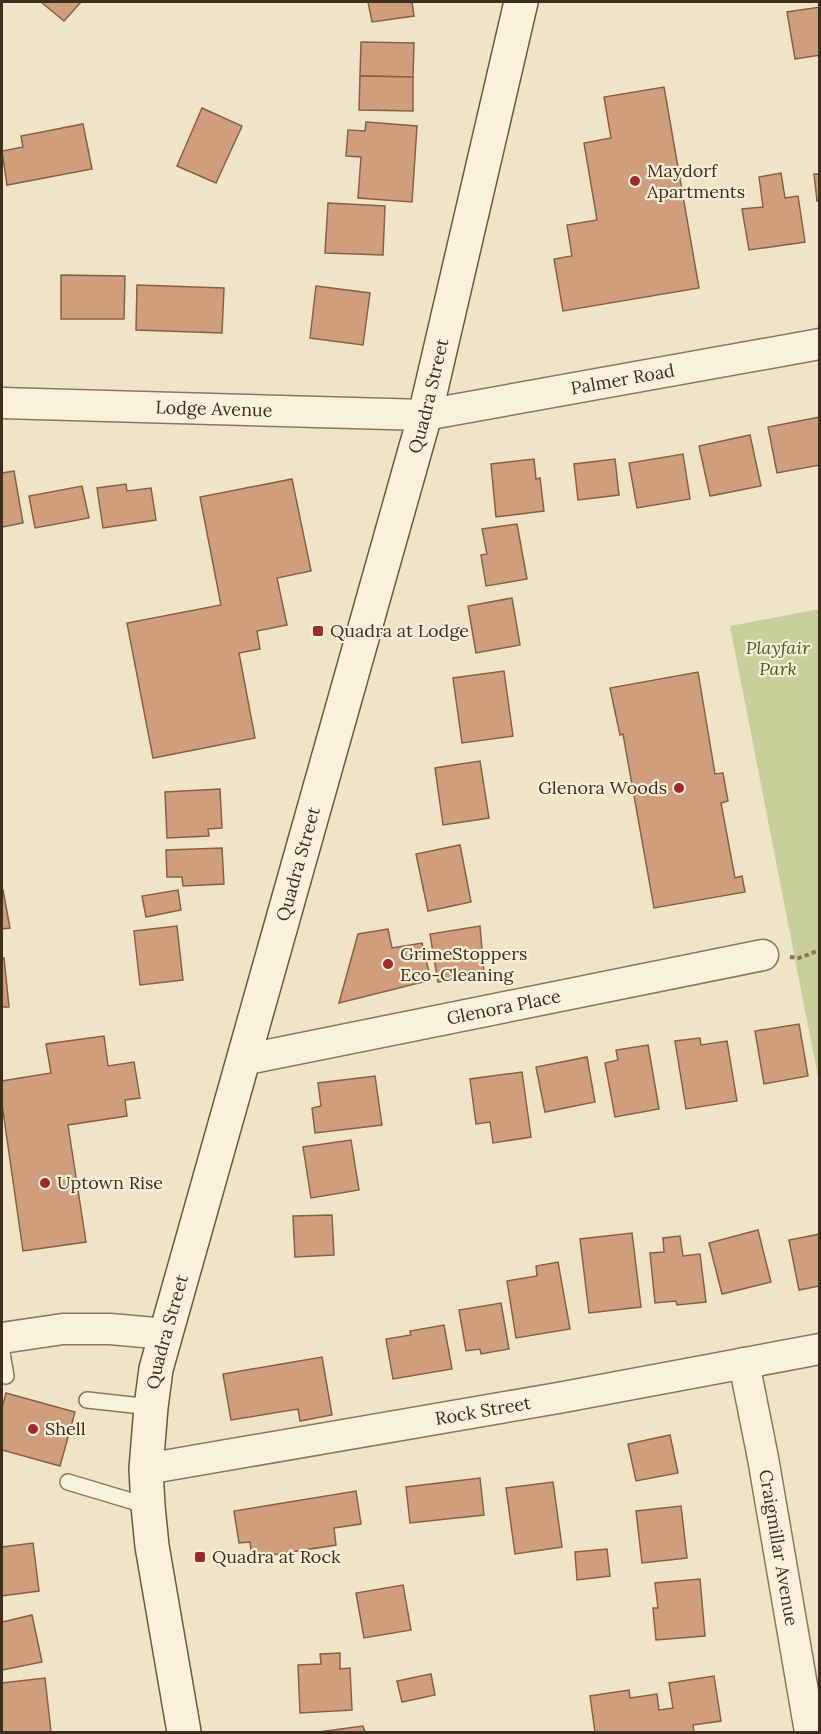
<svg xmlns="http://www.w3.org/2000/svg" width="821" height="1734" font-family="Lora,serif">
<rect width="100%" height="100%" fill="#f0e4c8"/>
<polygon fill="#c9cf9b" points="819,609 820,609 819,1082 730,626"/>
<g fill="#cf9f7d" stroke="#8d5f41" stroke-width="1.5">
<polygon points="41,2 81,2 64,21"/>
<polygon points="368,2 412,2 414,16 372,22"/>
<polygon points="820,7 820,55 795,59 787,12"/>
<polygon points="361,42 414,43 413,77 360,76"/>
<polygon points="360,76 413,77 413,111 359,110"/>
<polygon points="664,87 699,288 563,311 554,259 572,256 567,225 597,220 584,143 611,138 604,97"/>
<polygon points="202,108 242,126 216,183 177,166"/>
<polygon points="366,122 417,126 412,202 358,198 361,157 346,156 348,130 365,131"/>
<polygon points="83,124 92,169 7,185 2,151 23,147 21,136"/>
<polygon points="781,173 785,198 798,196 805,242 749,250 742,209 763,207 759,177"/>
<polygon points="814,174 820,174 820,201 817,201"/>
<polygon points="328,203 385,206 383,255 325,253"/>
<polygon points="61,275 125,276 124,319 61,319"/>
<polygon points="137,285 224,288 222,333 136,330"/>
<polygon points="316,286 370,293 363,345 310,338"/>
<polygon points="820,417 820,465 777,473 768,427"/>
<polygon points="750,435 761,486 710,496 699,446"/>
<polygon points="683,454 690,499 637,508 629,463"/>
<polygon points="534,459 536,479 540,478 544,511 496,517 491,464"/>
<polygon points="615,459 619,495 578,500 574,464"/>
<polygon points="14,471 23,523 2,527 2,473"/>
<polygon points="292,479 311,571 277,578 287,625 257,631 260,649 239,653 255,738 153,758 127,623 221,605 200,497"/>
<polygon points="126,484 127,491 151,488 156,520 103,528 97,488"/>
<polygon points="82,486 89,518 35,528 29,496"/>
<polygon points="517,524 527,579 486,586 481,555 487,554 482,529"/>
<polygon points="512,598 520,645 476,653 468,606"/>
<polygon points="504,671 513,736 462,743 453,678"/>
<polygon points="698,672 715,774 723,773 728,801 721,803 735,878 742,876 745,892 654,908 623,734 620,735 610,688"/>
<polygon points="480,761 489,818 443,825 435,768"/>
<polygon points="220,789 222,828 208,829 209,836 167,838 165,792"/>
<polygon points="460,845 471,902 428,911 416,854"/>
<polygon points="222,848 224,884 183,886 182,877 167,877 166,850"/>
<polygon points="3,890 10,928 2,929 2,891"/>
<polygon points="178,890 181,910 146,917 142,896"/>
<polygon points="177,926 183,980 140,985 134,931"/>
<polygon points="480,926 484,973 438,982 430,934"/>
<polygon points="388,929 392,948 422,943 431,980 339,1003 358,934"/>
<polygon points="4,958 9,1007 2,1007 2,959"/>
<polygon points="799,1024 808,1076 764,1084 755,1031"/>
<polygon points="104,1036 108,1066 134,1062 140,1098 125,1100 127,1116 68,1125 86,1242 23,1251 2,1104 2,1081 51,1073 46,1044"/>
<polygon points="700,1038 701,1045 727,1041 737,1101 686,1109 675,1041"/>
<polygon points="648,1045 659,1109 615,1117 605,1063 618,1060 616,1050"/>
<polygon points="587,1057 595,1102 545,1112 536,1067"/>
<polygon points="522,1072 531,1137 493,1143 490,1122 476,1124 470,1079"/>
<polygon points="375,1076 382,1125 315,1133 312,1108 321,1106 318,1083"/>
<polygon points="351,1140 359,1190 311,1198 303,1147"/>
<polygon points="332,1215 334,1255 295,1257 293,1216"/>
<polygon points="758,1230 771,1282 722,1294 709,1243"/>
<polygon points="632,1233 641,1307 589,1313 580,1239"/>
<polygon points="820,1234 820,1286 799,1290 789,1240"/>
<polygon points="680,1236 683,1256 700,1254 706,1302 677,1305 676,1301 655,1303 650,1253 664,1252 663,1238"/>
<polygon points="558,1262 570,1329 516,1338 507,1281 537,1276 536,1266"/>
<polygon points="501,1303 509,1349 481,1354 480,1349 466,1351 459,1310"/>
<polygon points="444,1325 452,1369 393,1379 386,1339 411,1335 410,1331"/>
<polygon points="322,1357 332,1415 300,1421 298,1409 231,1420 223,1374"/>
<polygon points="6,1393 75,1412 60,1466 2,1450 2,1408"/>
<polygon points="670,1435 678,1473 636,1481 628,1444"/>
<polygon points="480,1478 484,1515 410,1523 406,1487"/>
<polygon points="553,1482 562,1547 515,1554 506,1488"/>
<polygon points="356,1491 361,1524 334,1528 336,1545 252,1558 250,1542 239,1543 234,1511"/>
<polygon points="681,1506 687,1558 642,1563 636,1511"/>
<polygon points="33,1543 39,1591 2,1596 2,1547"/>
<polygon points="607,1549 610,1576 577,1580 575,1552"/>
<polygon points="700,1579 705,1636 656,1640 653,1608 658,1608 655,1583"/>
<polygon points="403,1585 411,1630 364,1638 356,1593"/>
<polygon points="32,1615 42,1662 2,1670 2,1622"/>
<polygon points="340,1653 340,1669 350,1668 352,1710 300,1713 298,1665 321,1664 320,1654"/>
<polygon points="431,1674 435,1695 402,1702 397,1681"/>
<polygon points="714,1676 721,1721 693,1725 694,1732 595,1732 590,1696 629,1690 630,1698 657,1694 659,1710 673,1708 669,1683"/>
<polygon points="45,1678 51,1732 2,1732 2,1683"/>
<polygon points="363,1726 365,1732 318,1732"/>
</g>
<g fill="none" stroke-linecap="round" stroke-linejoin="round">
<defs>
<g id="lane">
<polyline points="2,1353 6,1376"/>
<polyline points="87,1400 151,1407"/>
<polyline points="68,1482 148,1506"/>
</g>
<g id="street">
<path id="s1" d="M2 403 425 415 820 344"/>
<path id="s2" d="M243 1060 763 955"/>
<polyline points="2,1338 63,1329 110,1329 166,1334"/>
<path id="s3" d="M744 1363 763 1458 810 1732"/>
<path id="s4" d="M146 1469 558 1398 820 1349"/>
</g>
<g id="secondary">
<path id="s5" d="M184 1732 152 1546 148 1506 146 1469 151 1407 156 1369 425 415 521 2"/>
</g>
</defs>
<use href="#lane" stroke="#8d765c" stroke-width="18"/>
<use href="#street" stroke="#8d765c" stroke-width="33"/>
<use href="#secondary" stroke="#6f573f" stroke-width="36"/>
<polyline stroke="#8d765c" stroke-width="4" stroke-dasharray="4.5 3" stroke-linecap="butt" points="790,957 799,958 820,950"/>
<use href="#lane" stroke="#faf1dc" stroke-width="15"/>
<use href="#street" stroke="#faf1dc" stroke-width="30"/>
<use href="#secondary" stroke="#faf1dc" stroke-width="33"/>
</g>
<g fill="#9e2a2b" stroke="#f7eed8" stroke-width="2">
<circle cx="635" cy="181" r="6"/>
<rect x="312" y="625" width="12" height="12" rx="3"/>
<circle cx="679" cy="788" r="6"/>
<circle cx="388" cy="964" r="6"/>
<circle cx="45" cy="1183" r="6"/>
<circle cx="33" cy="1429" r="6"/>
<rect x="194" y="1551" width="12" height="12" rx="3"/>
</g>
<g text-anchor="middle" stroke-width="4.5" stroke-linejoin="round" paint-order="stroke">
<g font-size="18" fill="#3d2e20" stroke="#f7eed8" text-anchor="start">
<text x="647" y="177">Maydorf<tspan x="647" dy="21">Apartments</tspan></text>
<text x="330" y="637">Quadra at Lodge</text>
<text x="667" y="794" text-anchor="end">Glenora Woods</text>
<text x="400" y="960">GrimeStoppers<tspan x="400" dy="21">Eco-Cleaning</tspan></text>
<text x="57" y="1189">Uptown Rise</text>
<text x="45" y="1435">Shell</text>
<text x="212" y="1563">Quadra at Rock</text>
</g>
<g font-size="18" fill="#3d2e20" stroke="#f7eed8">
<text dy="6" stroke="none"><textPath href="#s1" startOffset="624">Palmer Road</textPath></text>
<text dy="6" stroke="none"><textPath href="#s5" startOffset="1377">Quadra Street</textPath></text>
<text dy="6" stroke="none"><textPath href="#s1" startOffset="212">Lodge Avenue</textPath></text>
<text dy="6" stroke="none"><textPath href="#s5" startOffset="891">Quadra Street</textPath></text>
<text dy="6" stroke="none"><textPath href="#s2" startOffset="266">Glenora Place</textPath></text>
<text dy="6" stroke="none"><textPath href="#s5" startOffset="405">Quadra Street</textPath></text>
<text dy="6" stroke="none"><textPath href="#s4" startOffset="342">Rock Street</textPath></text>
<text dy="6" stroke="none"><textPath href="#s3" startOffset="188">Craigmillar Avenue</textPath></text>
</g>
<g font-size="18" font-style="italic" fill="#4d5a26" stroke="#f7eed8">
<text x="778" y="654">Playfair<tspan x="778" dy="21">Park</tspan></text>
</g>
</g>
<rect width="821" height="1734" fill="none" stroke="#3d2e20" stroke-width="6"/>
</svg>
